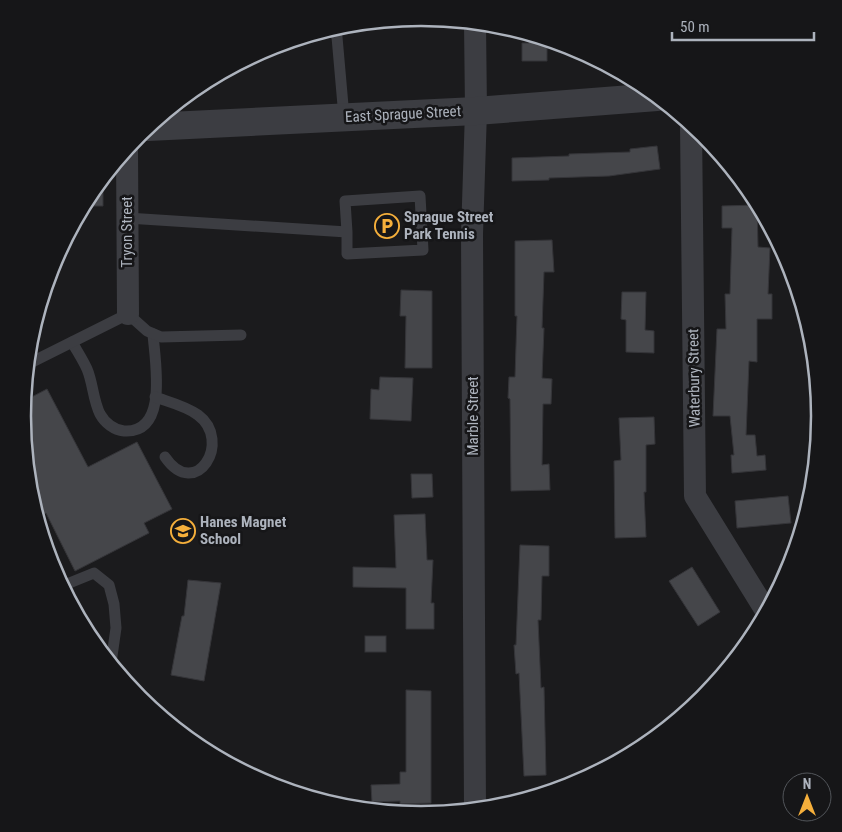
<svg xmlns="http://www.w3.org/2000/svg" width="842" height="832" font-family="'Roboto Condensed',sans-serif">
<rect width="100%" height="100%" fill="#1b1b1d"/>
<g fill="#45464a" stroke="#353539">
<polygon points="528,34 547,40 547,61 522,61 522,43 529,43"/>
<polygon points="657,146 660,169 609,176 549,178 549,180 512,181 512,158 569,156 569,154 630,152 630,149"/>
<polygon points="103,178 103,206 84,206 90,194"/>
<polygon points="757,205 758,247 770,248 768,294 772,294 772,319 757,319 757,362 749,361 746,435 755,435 757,456 765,455 766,470 732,473 731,455 734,455 730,416 713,416 717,329 726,329 725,294 730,294 732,228 722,228 722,206"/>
<polygon points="552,240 554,272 544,272 542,328 544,328 542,378 552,379 551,404 543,404 542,465 549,464 550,490 511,491 510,399 508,398 509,377 515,377 517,316 515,316 515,241"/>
<polygon points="401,290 432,291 432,368 405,368 406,316 400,316"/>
<polygon points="622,292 646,292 645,330 654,331 654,353 626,352 626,320 621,319"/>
<polygon points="380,377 413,378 411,421 370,419 371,389 379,390"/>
<polygon points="47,389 88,467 137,442 172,509 144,523 149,533 75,571 46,513 37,518 30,493 22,416 24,401"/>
<polygon points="654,417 655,444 646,445 646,492 644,492 646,537 615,538 614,461 621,460 619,418"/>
<polygon points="411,474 432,474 433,497 412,498"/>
<polygon points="788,496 791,523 737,528 735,501"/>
<polygon points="425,514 427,560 433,560 431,603 434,603 434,629 406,629 406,588 353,587 353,567 396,568 394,515"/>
<polygon points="520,545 549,546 549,576 542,576 541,620 538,620 541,688 544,687 546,775 524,776 519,673 516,674 514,645 516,645"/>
<polygon points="692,567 720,612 698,626 669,581"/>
<polygon points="188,580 221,583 204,681 171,675 182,616 184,616"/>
<rect x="365" y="636" width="21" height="16"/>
<polygon points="406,690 431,691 431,803 400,804 400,801 372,802 371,785 400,784 400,772 406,772"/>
</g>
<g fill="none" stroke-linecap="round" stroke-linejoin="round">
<g stroke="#3c3d42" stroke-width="11">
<polyline points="332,29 337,37 344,117"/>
<polyline points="127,218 347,232 345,201 420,196 423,250 347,254 347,232"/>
<path d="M72 342C77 351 83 360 87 369 93 383 93 400 100 414 105 423 114 430 124 431 169 434 155 362 153 334"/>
<polyline points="28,364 128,314 147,331 161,337 241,335"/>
<path d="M155 397C169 402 186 406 198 415 233 441 196 502 165 457"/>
<polyline points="62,586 94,573 109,585 114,604 116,628 111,663"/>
</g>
<g stroke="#3c3d42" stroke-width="22">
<polyline points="475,23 476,111 472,234 475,809"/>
<polyline points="691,125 695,496 766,611"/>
<polyline points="127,150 128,314"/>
</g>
<polyline stroke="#3c3d42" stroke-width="28" points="148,127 476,111 657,97"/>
</g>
<defs>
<symbol id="parking-ring" viewBox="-11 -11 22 22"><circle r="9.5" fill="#161618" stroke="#f5af3b" stroke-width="1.5"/><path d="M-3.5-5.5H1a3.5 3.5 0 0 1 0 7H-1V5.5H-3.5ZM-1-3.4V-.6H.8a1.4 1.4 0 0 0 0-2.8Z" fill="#f5af3b"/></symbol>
<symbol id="school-ring" viewBox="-11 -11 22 22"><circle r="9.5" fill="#161618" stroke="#f5af3b" stroke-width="1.5"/><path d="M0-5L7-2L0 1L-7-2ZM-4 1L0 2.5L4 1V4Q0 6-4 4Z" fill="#f5af3b"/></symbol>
</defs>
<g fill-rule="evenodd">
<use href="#parking-ring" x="373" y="212" width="28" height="28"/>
<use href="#school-ring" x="169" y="517" width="28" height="28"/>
</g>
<g text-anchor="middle" stroke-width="5" stroke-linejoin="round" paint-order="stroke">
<g font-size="15" fill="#adb3bd" stroke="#161618">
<text transform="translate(403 114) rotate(-3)" y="5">East Sprague Street</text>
<text transform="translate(127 232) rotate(-90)" y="5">Tryon Street</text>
<text transform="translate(694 378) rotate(-91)" y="5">Waterbury Street</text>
<text transform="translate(473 416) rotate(-90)" y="5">Marble Street</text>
</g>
<g font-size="15" font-weight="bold" fill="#adb3bd" stroke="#161618" text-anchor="start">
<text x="404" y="222">Sprague Street<tspan x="404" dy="17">Park Tennis</tspan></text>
<text x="200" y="527">Hanes Magnet<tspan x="200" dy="17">School</tspan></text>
</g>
</g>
<path d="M0 0H842V832H0ZM31 416a390 390 0 1 1 780 0a390 390 0 1 1-780 0Z" fill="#161618" fill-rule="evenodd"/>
<path fill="none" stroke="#adb3bd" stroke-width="2.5" d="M31 416a390 390 0 1 1 780 0a390 390 0 1 1-780 0Z"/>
<g transform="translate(807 797)"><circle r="24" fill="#161618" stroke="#52555a"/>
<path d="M0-4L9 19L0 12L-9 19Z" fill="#f5af3b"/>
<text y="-8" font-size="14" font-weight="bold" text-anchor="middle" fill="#adb3bd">N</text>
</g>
<path d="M672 32v8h142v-8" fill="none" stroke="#adb3bd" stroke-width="2.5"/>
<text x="680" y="32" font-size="15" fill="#adb3bd" stroke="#161618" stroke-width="4" paint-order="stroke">50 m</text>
</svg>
